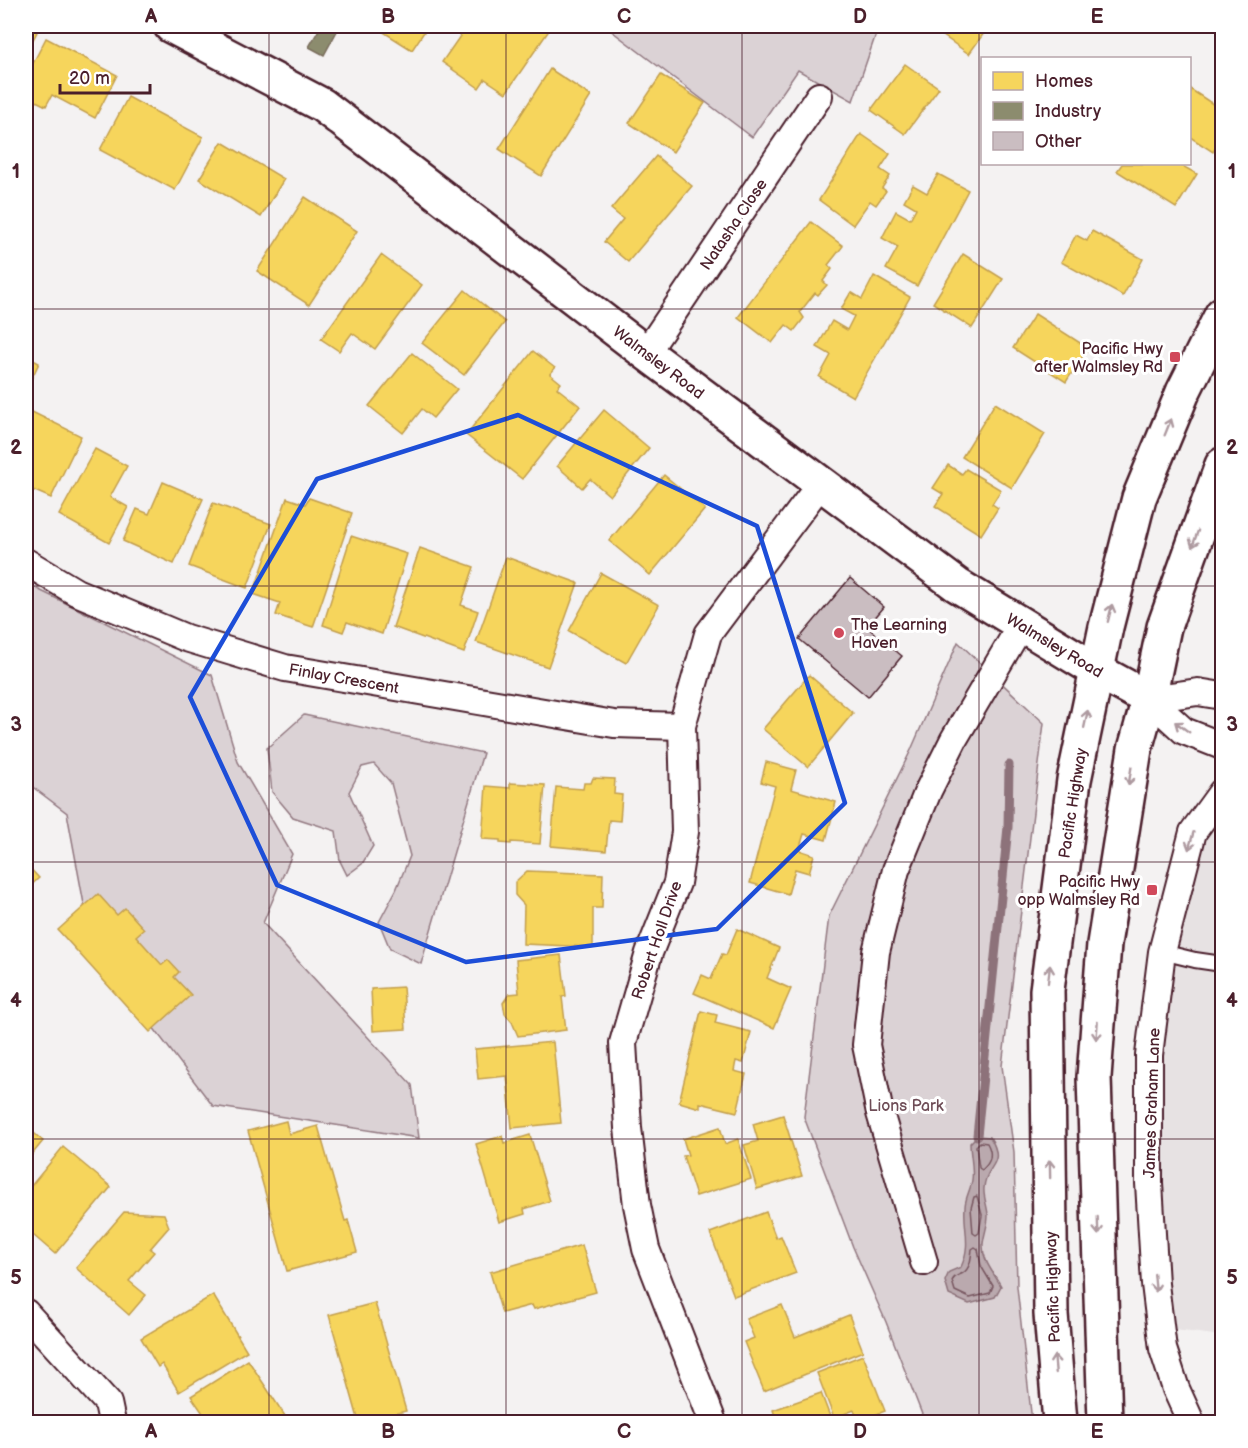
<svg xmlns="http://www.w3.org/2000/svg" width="1248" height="1448" font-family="'Balsamiq Sans',sans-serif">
<rect width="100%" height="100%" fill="#f4f2f2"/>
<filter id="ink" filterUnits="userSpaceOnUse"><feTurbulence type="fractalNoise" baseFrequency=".0167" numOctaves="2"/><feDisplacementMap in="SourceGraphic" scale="12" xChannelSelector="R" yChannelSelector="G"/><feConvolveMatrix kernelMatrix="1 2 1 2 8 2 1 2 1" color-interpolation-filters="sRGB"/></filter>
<g filter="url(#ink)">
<polygon fill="#e7e2e3" points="1222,799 1222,1336 1159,1328 1153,1046 1199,837"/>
<g fill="#dbd2d5" stroke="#927880" stroke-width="1.5">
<polygon points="605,26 910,26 908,29 876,34 853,101 798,70 752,137"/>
<polygon points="31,586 212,675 238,762 292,854 263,923 412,1085 419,1138 213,1106 92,947 67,813 26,782 26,592"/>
<polygon points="958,642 1044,723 1002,1066 1014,1152 1017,1287 1032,1422 925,1422 886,1322 853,1247 804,1117 829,916 911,750"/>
<polygon points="304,715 483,753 421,964 390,949 379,922 396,890 410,856 391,783 374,764 362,767 349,792 373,846 362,864 347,875 340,861 336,831 293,817 272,792 267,748"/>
</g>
<path fill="#baa9ae" stroke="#8d727a" stroke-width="1.5" d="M977 1136 990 1137C1007 1166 985 1164 984 1188 983 1197 988 1207 988 1216 988 1225 984 1234 983 1244 982 1260 993 1272 1001 1286L995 1297 969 1304 949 1295 945 1281 949 1272 961 1267C972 1243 963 1229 965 1207 965 1198 971 1189 972 1180 974 1167 970 1156 970 1143Z"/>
<g fill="#f6d55c" stroke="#c29e4d" stroke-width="1.5">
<polygon points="26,26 37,32 26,53"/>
<polygon points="374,26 428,26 412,50"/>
<polygon points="467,26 552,26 506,93 485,79 479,88 442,62"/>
<polygon points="929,26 989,26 969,54"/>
<polygon points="46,38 117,75 95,118 52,95 46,106 26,96 26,77"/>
<polygon points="905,64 939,88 905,134 871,110"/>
<polygon points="550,69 591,96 541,176 499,149"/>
<polygon points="661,75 705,103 673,152 629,123"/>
<polygon points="1190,89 1222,110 1222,138 1213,152 1190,137"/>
<polygon points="128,97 203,137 175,190 100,150"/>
<polygon points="861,134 890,154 880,169 890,176 882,188 886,191 876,205 870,201 853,225 819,200"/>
<polygon points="222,142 284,179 261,217 199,179"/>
<polygon points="656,156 692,186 628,262 604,242 623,219 611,209"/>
<polygon points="1122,164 1179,164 1197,174 1176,208 1117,171"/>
<polygon points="938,174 968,190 917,286 886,269 898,247 882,238 896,211 910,219 916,208 904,201 913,185 927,193"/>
<polygon points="305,197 357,231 309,305 257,271"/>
<polygon points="811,222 843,246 828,265 832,269 823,281 827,285 818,295 815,293 800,312 804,318 794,331 786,325 772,343 738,317"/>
<polygon points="1092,231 1143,259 1123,296 1061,262 1076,235 1087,241"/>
<polygon points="963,254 1003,279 972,328 933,303"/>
<polygon points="381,255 422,285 375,349 352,333 339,351 321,339"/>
<polygon points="874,276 910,297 853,397 819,377 831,355 817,347 832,321 847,330 854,316 841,309 851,292 862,299"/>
<polygon points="465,290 505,322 464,375 422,343"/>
<polygon points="1035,314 1088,348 1066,382 1013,348"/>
<polygon points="533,351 555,368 550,374 561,383 557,388 580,406 522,479 466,435"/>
<polygon points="412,353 457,389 433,418 422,409 403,433 369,406"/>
<polygon points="26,356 39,363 26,390"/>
<polygon points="995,403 1045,434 1012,488 962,457"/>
<polygon points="28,410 81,436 51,498 28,488 26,490 26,416"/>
<polygon points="604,410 649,448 610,496 590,479 582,488 557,466"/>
<polygon points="95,449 127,466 110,497 128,507 109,543 59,515"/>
<polygon points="948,465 962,474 966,469 1001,490 992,504 998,508 981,535 935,506 943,494 933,488"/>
<polygon points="664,475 705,509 650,575 609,541"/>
<polygon points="163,482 203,499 174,564 123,541 137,509 149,514"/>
<polygon points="287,498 305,504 309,498 352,513 313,627 276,615 280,603 253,594"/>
<polygon points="213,503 271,524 247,588 189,566"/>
<polygon points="351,536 407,554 382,634 347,622 343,632 323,625"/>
<polygon points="420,548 474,567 461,605 478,611 464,653 393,627"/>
<polygon points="506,557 578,583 548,667 476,642"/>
<polygon points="601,573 659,605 626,663 569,631"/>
<polygon points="809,675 853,713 808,767 763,729"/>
<polygon points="766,762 796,770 791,789 836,802 826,840 804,834 799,850 814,855 809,873 795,869 788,894 750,883 775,786 761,782"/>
<polygon points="593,778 615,779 614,794 622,795 620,821 609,820 606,851 551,846 556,787 583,789 584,783 591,783"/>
<polygon points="510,783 545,785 540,844 511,842 511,844 500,843 500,840 482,839 486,786 510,788"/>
<polygon points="26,864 39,878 26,890"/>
<polygon points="527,871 603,874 602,908 593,908 593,947 523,944 524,905 515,895 515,882"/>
<polygon points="98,894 117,915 125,908 144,929 136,936 162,965 168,960 179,972 174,977 191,995 150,1032 58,930"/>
<polygon points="737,929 779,948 767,978 791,989 774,1028 694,993 702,975 711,979 722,954 726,955"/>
<polygon points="561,955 566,996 562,997 566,1030 518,1036 512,1022 505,1014 503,1003 509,994 519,993 516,960"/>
<polygon points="403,987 406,1029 373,1031 371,989"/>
<polygon points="701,1011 717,1015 715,1023 751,1032 743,1063 736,1061 734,1071 746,1074 737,1112 700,1103 700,1108 679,1102"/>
<polygon points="553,1042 561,1123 512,1128 507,1076 478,1079 475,1049"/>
<polygon points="783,1115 802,1176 757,1189 744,1145 758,1141 753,1124"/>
<polygon points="286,1121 289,1134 318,1126 345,1221 348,1220 357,1252 287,1271 248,1131"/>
<polygon points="26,1126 43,1141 26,1162"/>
<polygon points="720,1127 725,1144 738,1139 751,1179 696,1196 683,1156 688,1155 683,1139"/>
<polygon points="530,1135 550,1201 524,1209 525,1214 499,1222 476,1144 502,1136 504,1143"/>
<polygon points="63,1147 111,1187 55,1254 26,1229 26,1192"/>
<polygon points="124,1212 164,1214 169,1227 150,1249 154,1252 129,1281 146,1295 129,1315 76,1268"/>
<polygon points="766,1212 776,1238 781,1236 796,1273 734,1296 710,1233"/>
<polygon points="582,1245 596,1292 534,1309 532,1305 502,1313 490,1272"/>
<polygon points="213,1295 247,1351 179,1392 162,1364 158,1367 141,1338"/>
<polygon points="375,1303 406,1411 359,1422 329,1315"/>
<polygon points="782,1305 795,1337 849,1315 863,1351 764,1391 744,1342 754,1338 746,1319"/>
<polygon points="863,1355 885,1411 858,1421 854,1410 834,1418 817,1373"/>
<polygon points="248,1360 287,1419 281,1422 209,1422 191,1396"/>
<polygon points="821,1393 832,1422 777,1422 773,1410"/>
</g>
<polygon fill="#8c8c6e" stroke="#786b5a" stroke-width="1.5" points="321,26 326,26 337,31 324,55 309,47"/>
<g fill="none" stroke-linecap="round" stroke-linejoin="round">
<g stroke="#77565f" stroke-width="1.5">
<path d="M980 1142 987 1143C993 1154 991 1162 982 1170L979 1168 976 1146Z"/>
<polygon points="977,1196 982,1215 979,1233 976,1235 973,1233 971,1208 974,1197"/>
<path d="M975 1247 978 1249 981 1266 993 1286 990 1293 970 1298 955 1291 952 1281C955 1275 958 1276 963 1273 971 1268 971 1257 972 1249Z"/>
</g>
<polyline stroke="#8d727a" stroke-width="9" points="977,1136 1008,827 1009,765"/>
</g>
<polygon fill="#cabdc1" stroke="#4a1f2b" stroke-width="1.5" points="850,578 884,607 867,627 902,656 868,697 799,639"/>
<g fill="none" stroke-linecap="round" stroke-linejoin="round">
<defs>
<polyline id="lane" points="1162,952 1195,960 1222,964"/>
<g id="street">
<polyline points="646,353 819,96"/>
<polyline points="26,562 76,592 186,638 285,668 614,724 682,726"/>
<polyline points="1149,699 1184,731 1222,746"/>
<polyline points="1149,699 1198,692 1222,696"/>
<polyline points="924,1262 880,1113 866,1045 876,952 896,870 928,791 954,739 1021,625"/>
<polyline points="26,1313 108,1403 112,1422"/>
<polyline points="713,1422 646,1249 637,1205 628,1128 623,1043 649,953 677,883 685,832 682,726 708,634 821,483"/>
<polyline points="1191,1422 1176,1389 1163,1349 1155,1284 1149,1183 1149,1055 1162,952 1193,832 1222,792"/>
</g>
<polyline id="secondary" points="171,26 322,105 646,353 957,585 1096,670 1149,699"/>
<g id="primary">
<polyline points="1060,1422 1051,1314 1047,990 1074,780 1106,627 1139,498 1183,392 1222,314"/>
<polyline points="1105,1422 1094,1077 1104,944 1135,749 1149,699 1164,627 1222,465"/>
</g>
</defs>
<use href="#lane" stroke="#4a1f2b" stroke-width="18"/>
<use href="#street" stroke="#4a1f2b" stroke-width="30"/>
<use href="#secondary" stroke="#4a1f2b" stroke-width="38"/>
<use href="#primary" stroke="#4a1f2b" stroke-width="38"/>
<use href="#lane" stroke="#fff" stroke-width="14"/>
<use href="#street" stroke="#fff" stroke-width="26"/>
<use href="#secondary" stroke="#fff" stroke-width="33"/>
<use href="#primary" stroke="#fff" stroke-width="33"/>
</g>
<defs><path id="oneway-shaft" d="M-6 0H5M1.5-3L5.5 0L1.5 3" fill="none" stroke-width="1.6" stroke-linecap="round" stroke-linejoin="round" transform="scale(1.5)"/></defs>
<g stroke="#ae9aa0">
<use href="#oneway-shaft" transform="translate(1168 427) rotate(-68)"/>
<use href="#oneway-shaft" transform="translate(1195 539) rotate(110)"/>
<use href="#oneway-shaft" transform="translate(1110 613) rotate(-76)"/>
<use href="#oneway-shaft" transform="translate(1086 719) rotate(-78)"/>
<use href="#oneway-shaft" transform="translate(1182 727) rotate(-144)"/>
<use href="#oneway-shaft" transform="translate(1130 776) rotate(99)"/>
<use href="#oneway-shaft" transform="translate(1191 841) rotate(106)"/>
<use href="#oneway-shaft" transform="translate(1049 974) rotate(-83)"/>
<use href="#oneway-shaft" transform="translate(1097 1031) rotate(94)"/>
<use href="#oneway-shaft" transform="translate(1050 1169) rotate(-91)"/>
<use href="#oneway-shaft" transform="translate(1098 1226) rotate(88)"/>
<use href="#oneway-shaft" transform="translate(1155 1283) rotate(85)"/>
<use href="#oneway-shaft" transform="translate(1055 1364) rotate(-95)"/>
</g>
</g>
<path fill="none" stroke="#1d4ed8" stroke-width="4.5" stroke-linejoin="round" d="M518 415 757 526 845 803 717 929 466 962 277 885 190 697 317 479Z"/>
<path fill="none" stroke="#4a1f2b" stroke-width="1.5" stroke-opacity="0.55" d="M269 26V1422M506 26V1422M742 26V1422M979 26V1422M26 309H1222M26 586H1222M26 862H1222M26 1139H1222"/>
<g fill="#d1495b" stroke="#fff" stroke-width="2">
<rect x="1169" y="351" width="12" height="12" rx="3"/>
<circle cx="839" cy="633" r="6"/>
<rect x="1146" y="884" width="12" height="12" rx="3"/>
</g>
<g text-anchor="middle" stroke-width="6" stroke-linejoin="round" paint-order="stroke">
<g font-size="16" fill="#4a1f2b" stroke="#fff">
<text transform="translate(733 224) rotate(-56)" y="6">Natasha Close</text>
<text transform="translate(659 362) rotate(37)" y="6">Walmsley Road</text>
<text transform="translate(1055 645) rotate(31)" y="6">Walmsley Road</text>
<text transform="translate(344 678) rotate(10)" y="6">Finlay Crescent</text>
<text transform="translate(1072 803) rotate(-81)" y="6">Pacific Highway</text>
<text transform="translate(656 940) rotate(-71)" y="6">Robert Holl Drive</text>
<text transform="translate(1151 1103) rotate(-88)" y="6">James Graham Lane</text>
<text transform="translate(1052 1287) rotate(-92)" y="6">Pacific Highway</text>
</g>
<g font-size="16" fill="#4a1f2b" stroke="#fff" text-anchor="end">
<text x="1163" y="354">Pacific Hwy<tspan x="1163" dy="18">after Walmsley Rd</tspan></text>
<text x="851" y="630" text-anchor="start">The Learning<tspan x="851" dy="18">Haven</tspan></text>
<text x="1140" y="887">Pacific Hwy<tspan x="1140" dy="18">opp Walmsley Rd</tspan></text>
</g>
<g font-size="16" fill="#6e4c56" stroke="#fff">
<text x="906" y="1111">Lions Park</text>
</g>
</g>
<rect width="1248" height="1448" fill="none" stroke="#fff" stroke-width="66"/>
<rect x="981" y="57" width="210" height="108" fill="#ffffff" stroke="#b7a5aa" stroke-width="1.5"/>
<rect x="993" y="72" width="30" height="18" fill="#f6d55c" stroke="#b7a5aa" stroke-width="1.5"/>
<text x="1035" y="87" font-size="18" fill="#4a1f2b">Homes</text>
<rect x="993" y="102" width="30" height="18" fill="#8c8c6e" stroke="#b7a5aa" stroke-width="1.5"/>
<text x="1035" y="117" font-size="18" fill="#4a1f2b">Industry</text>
<rect x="993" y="132" width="30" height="18" fill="#cabdc1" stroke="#b7a5aa" stroke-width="1.5"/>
<text x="1035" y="147" font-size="18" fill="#4a1f2b">Other</text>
<path d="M60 84v9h90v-9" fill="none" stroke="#4a1f2b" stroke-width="3"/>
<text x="69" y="84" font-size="18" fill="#4a1f2b" stroke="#ffffff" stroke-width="4.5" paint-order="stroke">20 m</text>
<rect x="33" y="33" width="1182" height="1382" fill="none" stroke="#4a1f2b" stroke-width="2"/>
<g font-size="20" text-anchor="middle" font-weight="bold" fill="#4a1f2b">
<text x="151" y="23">A</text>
<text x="388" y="23">B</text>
<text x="624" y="23">C</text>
<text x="860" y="23">D</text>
<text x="1097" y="23">E</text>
<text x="16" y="178">1</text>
<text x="1232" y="178">1</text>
<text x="16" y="454">2</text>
<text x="1232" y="454">2</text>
<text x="16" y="731">3</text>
<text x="1232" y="731">3</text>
<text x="16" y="1007">4</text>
<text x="1232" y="1007">4</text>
<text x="16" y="1284">5</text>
<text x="1232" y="1284">5</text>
<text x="151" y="1438">A</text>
<text x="388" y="1438">B</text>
<text x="624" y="1438">C</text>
<text x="860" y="1438">D</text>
<text x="1097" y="1438">E</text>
</g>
</svg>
